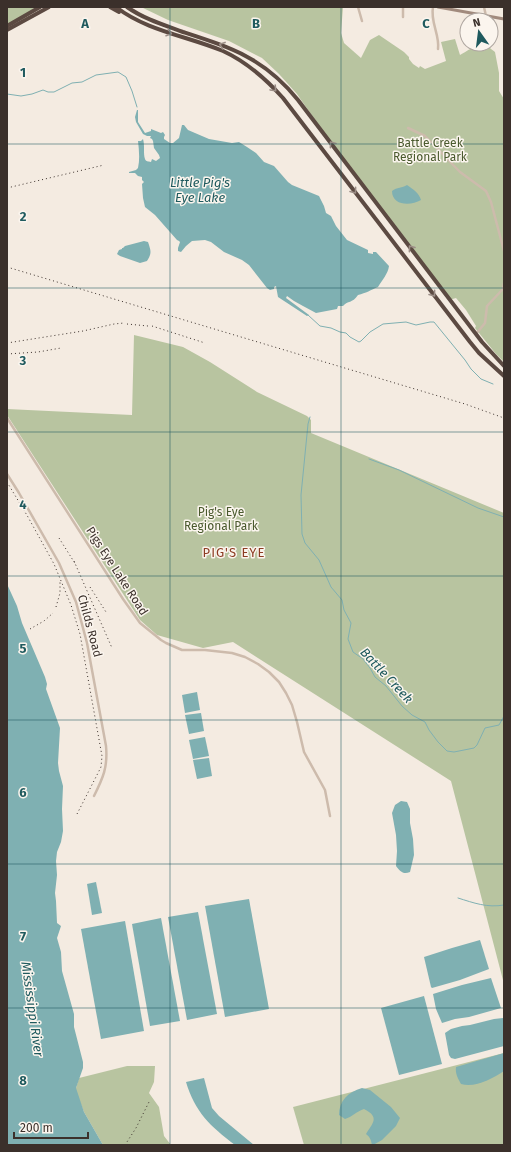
<svg xmlns="http://www.w3.org/2000/svg" width="511" height="1152" font-family="'Fira Sans',sans-serif">
<rect width="100%" height="100%" fill="#f4ebe1"/>
<g fill="#b8c4a0">
<polygon points="7,7 37,7 7,25"/>
<path d="M141 7H343L341 33 344 43 361 58 370 40 379 35 404 52 409 57V59L413 64 419 68 420 66 425 69 446 61 441 42 455 39 460 55C465 52 479 43 484 44 487 45 491 49 495 52L499 73V91L504 99V362L496 354 475 328 476 326 466 310 456 298 449 300 342 159 297 94 279 74 262 58 229 41 168 20Z"/>
<polygon points="134,335 183,347 210,362 257,392 307,416 311,420 311,433 504,513 504,984 451,781 233,642 203,648 157,635 140,620 7,415 7,409 132,415"/>
<polygon points="504,1053 504,1145 304,1145 293,1107"/>
<polygon points="127,1066 155,1066 154,1082 149,1093 159,1107 164,1136 171,1145 103,1145 84,1112 76,1092 76,1088 79,1078"/>
</g>
<g fill="#7fb0b2">
<path d="M137 110H138V122L145 133 151 131V129L161 133 163 132 165 135 164 137V139L170 143H173L179 138 182 125H184L188 130 209 139 232 143 239 142 247 147 256 153 264 162 274 166 288 182 292 185 319 196 324 206 326 213 331 216 336 226 347 240 368 250V253L373 254V252H376L389 266C388 274 382 280 378 287 371 290 366 293 358 295 352 304 348 300 343 306H338L337 309 316 313 303 306 294 301 287 296 286 298 309 315 307 316 278 297 276 286 274 287V289L270 290 267 288 249 265 242 260 224 252 211 242 205 240 192 241 186 246 181 252 178 251V248L180 242 179 241 177 240 155 215 145 207 143 198 142 184 144 182 142 180V177L138 176 135 173H129V172L136 170 138 168C140 159 139 150 138 141H141L143 139C145 145 143 154 145 159 146 162 148 161 151 162L152 159 156 161 160 158 159 155 154 148 153 141 152 139 150 138 151 136H147L143 134 136 122 135 117Z"/>
<path d="M407 185C414 190 419 193 421 200 411 206 392 206 392 191 397 187 402 188 407 185Z"/>
<path d="M144 241 148 242C151 251 152 253 147 261L140 263 120 256 117 254 119 250 122 249V248H123L125 246Z"/>
<polygon points="7,584 17,606 22,623 45,677 47,684 46,689 60,728 58,763 59,771 63,786 62,809 63,831 61,842 57,852 56,861 57,875 55,893 56,901 57,923 61,926 57,938 61,952 62,971 74,1014 74,1027 83,1062 83,1068 76,1088 84,1112 103,1145 7,1145"/>
<polygon points="197,692 200,710 185,713 182,695"/>
<polygon points="201,713 204,731 189,734 185,715"/>
<polygon points="205,737 209,756 193,759 189,740"/>
<polygon points="209,758 212,776 197,779 193,760"/>
<path d="M401 801 407 802 410 809V823L413 839 414 855 410 872C403 875 400 871 396 866L397 851 396 835 392 813 395 805Z"/>
<polygon points="96,882 102,913 92,915 87,884"/>
<polygon points="249,899 269,1009 225,1017 205,906"/>
<polygon points="198,912 217,1014 187,1020 168,917"/>
<polygon points="161,918 180,1021 150,1026 132,924"/>
<polygon points="125,921 144,1031 101,1039 81,929"/>
<polygon points="480,940 489,969 460,980 432,988 431,987 424,957 452,948"/>
<polygon points="491,978 501,1008 469,1017 455,1019 442,1023 436,1009 433,994 462,985"/>
<polygon points="424,996 442,1064 399,1075 381,1008"/>
<polygon points="503,1018 504,1020 504,1046 455,1059 451,1058 449,1055 445,1033 451,1029 462,1026 470,1025 494,1019"/>
<path d="M504 1053V1071C492 1079 475 1088 461 1084 458 1079 455 1073 456 1067Z"/>
<path d="M204 1078 212 1108 219 1116 254 1145H235C210 1126 195 1112 186 1082Z"/>
<path d="M362 1088 370 1090 391 1107 400 1118 396 1126 382 1140 373 1145H372C371 1140 370 1137 366 1134 373 1123 380 1117 364 1109 357 1111 352 1117 345 1119L339 1115C339 1101 348 1092 362 1088Z"/>
</g>
<g fill="none" stroke-linecap="round" stroke-linejoin="round">
<g stroke="#7fb0b2" stroke-width="1">
<polyline points="7,94 21,96 32,94 43,90 48,92 54,92 72,83 82,82 96,75 118,72 126,77 132,91 137,107"/>
<polyline points="308,315 320,326 331,328 340,332 346,333 350,337 359,342 361,341 370,332 383,324 406,322 416,325 430,322 434,322 465,360 471,369 481,379 493,384"/>
<polyline points="310,417 308,424 301,495 302,534 305,543 319,560 331,587 342,600 344,610 351,623 348,639 353,652 363,659 370,668 375,677 386,686 402,706 412,715 425,722 429,730 438,742 447,751 454,752 474,748 477,745 485,728 499,725 504,716"/>
<polyline points="369,459 399,470 478,508 504,517"/>
<path d="M458 898C474 903 487 908 504 905"/>
</g>
<g stroke="#cdbbac" stroke-width="2.5">
<polyline points="358,7 362,21"/>
<path d="M433 7C430 22 440 35 438 49"/>
<polyline points="484,7 486,16"/>
<polyline points="403,17 403,7"/>
<polyline points="408,128 425,136 460,172 486,191 491,202 504,251"/>
<polyline points="476,334 485,323 487,306 503,289 504,283"/>
<polyline points="7,418 123,599 140,623 161,640 166,643 182,650 205,650 232,653 245,657 258,664 269,672 279,682 286,693 292,705 297,722 304,752 325,790 330,816"/>
<path d="M7 474 19 493 59 563 76 602 87 643 106 746C108 767 103 778 94 796"/>
</g>
<polyline stroke="#a18a7d" stroke-width="3" points="438,7 504,19"/>
<g stroke="#5c4a42" stroke-width="4">
<polyline points="110,7 119,12"/>
<path d="M116 7C147 31 187 36 223 51 247 62 265 78 283 98L470 342 479 353 504 376"/>
<path d="M127 7C144 19 164 25 183 32 232 48 264 58 298 100L482 342 504 366"/>
<polyline points="7,26 40,7"/>
<polyline points="7,30 49,7"/>
</g>
<g stroke="#3b302b" stroke-width="1" stroke-dasharray="1 3" stroke-linecap="butt">
<polyline points="7,188 104,165"/>
<polyline points="7,267 465,404 504,418"/>
<polyline points="127,324 148,326"/>
<polyline points="152,326 205,343"/>
<polyline points="7,343 83,331 114,324 124,323"/>
<polyline points="7,354 38,352 61,348"/>
<polyline points="7,482 28,517 54,564 71,605 80,634 102,756 101,767 98,773 76,816"/>
<polyline points="59,538 76,565"/>
<polyline points="74,561 112,648"/>
<polyline points="90,587 106,612"/>
<polyline points="56,607 60,593 60,582"/>
<polyline points="30,629 44,621 53,613"/>
<polyline points="125,1145 136,1128 150,1100"/>
</g>
</g>
<defs><path id="oneway-chevron" d="M-2-3.5L2.5 0L-2 3.5" fill="none" stroke-width="1.6" stroke-linecap="round" stroke-linejoin="round"/></defs>
<g stroke="#9c8e87">
<use href="#oneway-chevron" transform="translate(169 33) rotate(18)"/>
<use href="#oneway-chevron" transform="translate(222 45) rotate(-160)"/>
<use href="#oneway-chevron" transform="translate(274 89) rotate(47)"/>
<use href="#oneway-chevron" transform="translate(332 144) rotate(-127)"/>
<use href="#oneway-chevron" transform="translate(354 191) rotate(53)"/>
<use href="#oneway-chevron" transform="translate(411 248) rotate(-127)"/>
<use href="#oneway-chevron" transform="translate(433 294) rotate(53)"/>
</g>
<path fill="none" stroke="#1f5a5e" stroke-width="1" stroke-opacity="0.55" d="M170 7V1145M341 7V1145M7 144H504M7 288H504M7 432H504M7 576H504M7 720H504M7 864H504M7 1008H504"/>
<g text-anchor="middle" stroke-width="3" stroke-linejoin="round" paint-order="stroke">
<g font-size="12" fill="#4a5a2e" stroke="#fbf5ee">
<text x="430" y="147">Battle Creek<tspan x="430" dy="14">Regional Park</tspan></text>
<text x="221" y="516">Pig's Eye<tspan x="221" dy="14">Regional Park</tspan></text>
</g>
<g font-size="12" fill="#3b302b" stroke="#fbf5ee">
<text transform="translate(117 571) rotate(57)" y="4">Pigs Eye Lake Road</text>
<text transform="translate(90 626) rotate(75)" y="4">Childs Road</text>
</g>
<g font-size="13" font-style="italic" fill="#1f5a5e" stroke="#fbf5ee">
<text x="200" y="187">Little Pig's<tspan x="200" dy="15">Eye Lake</tspan></text>
<text transform="translate(387 675) rotate(47)" y="5">Battle Creek</text>
<text transform="translate(33 1009) rotate(82)" y="5">Mississippi River</text>
</g>
<g font-size="13" letter-spacing="1" fill="#8c3b22" stroke="#fbf5ee">
<text x="234" y="557">PIG'S EYE</text>
</g>
</g>
<g font-size="13" text-anchor="middle" font-weight="bold" fill="#1f5a5e" stroke="#fbf5ee" stroke-width="3" stroke-linejoin="round" paint-order="stroke">
<text x="85" y="28">A</text>
<text x="256" y="28">B</text>
<text x="426" y="28">C</text>
<text x="23" y="77">1</text>
<text x="23" y="221">2</text>
<text x="23" y="365">3</text>
<text x="23" y="509">4</text>
<text x="23" y="653">5</text>
<text x="23" y="797">6</text>
<text x="23" y="941">7</text>
<text x="23" y="1085">8</text>
</g>
<rect width="511" height="1152" fill="none" stroke="#3b302b" stroke-width="16"/>
<g transform="translate(479 32) rotate(346)"><circle r="19" fill="#fbf5ee" stroke="#aea6a0"/>
<path d="M0-3L7 15L0 10L-7 15Z" fill="#1f5a5e"/>
<text y="-6" font-size="11" font-weight="bold" text-anchor="middle" fill="#3b302b">N</text>
</g>
<path d="M14 1132v6h74v-6" fill="none" stroke="#3b302b" stroke-width="2"/>
<text x="20" y="1132" font-size="12" fill="#3b302b" stroke="#fbf5ee" stroke-width="3" paint-order="stroke">200 m</text>
</svg>
